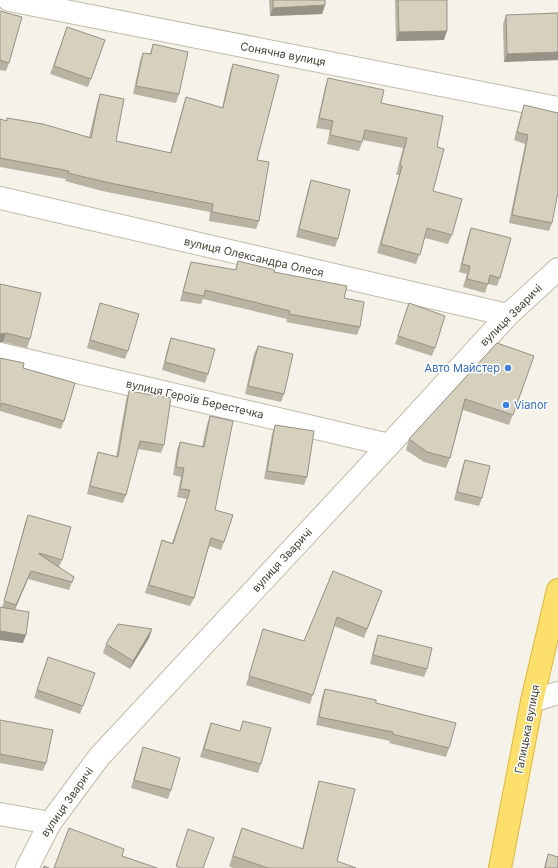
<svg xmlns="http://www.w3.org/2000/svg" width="558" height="868" font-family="Inter,sans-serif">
<rect width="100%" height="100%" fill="#f4f2e9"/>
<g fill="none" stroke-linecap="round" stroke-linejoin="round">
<defs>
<g id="minor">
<polyline points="9,0 558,108"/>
<polyline points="0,198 508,315"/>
<polyline points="0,354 389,445"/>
<polyline points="532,701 558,693"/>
<polyline points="0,814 50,823"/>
<polyline points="27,868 50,823 99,757 389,445 508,315 558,269"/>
</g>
<polyline id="highway" points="500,868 532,701 558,590"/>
</defs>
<use href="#minor" stroke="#c0bcab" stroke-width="24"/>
<use href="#highway" stroke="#deb73a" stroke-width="24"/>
<use href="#minor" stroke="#fff" stroke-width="22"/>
<use href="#highway" stroke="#fde06b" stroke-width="22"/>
</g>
<g fill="#b8b3a3">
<polygon points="269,0 325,0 325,5 322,14 270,16"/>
<polygon points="395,0 447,0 444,40 396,41"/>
<polygon points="0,11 9,63 6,71 0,70"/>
<polygon points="558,13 558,60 504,62 503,24 506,15"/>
<polygon points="67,27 105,40 88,87 50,74"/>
<polygon points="153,44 179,94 176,103 133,94 140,61 143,53 150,54"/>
<polygon points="233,64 257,160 259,221 256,229 209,221 210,212 102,191 65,181 66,179 0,167 0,119 6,121 7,118 89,137 97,103 100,94 116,141 170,153 183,106 186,97 222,108 230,72"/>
<polygon points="328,78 381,103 437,147 433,191 452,235 448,244 425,238 416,264 377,253 399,175 396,175 403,148 363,140 359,151 327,144 330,130 316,128 325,87"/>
<polygon points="524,105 552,223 549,231 509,223 525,144 514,140 521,114"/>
<polygon points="311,180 338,239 335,247 296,237 308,189"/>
<polygon points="471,228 500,278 497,286 488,284 485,293 463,287 467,274 459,272 468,236"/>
<polygon points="238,261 274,272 344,298 360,327 357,335 286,322 287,319 203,299 201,304 180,301 188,271 191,262 235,270"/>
<polygon points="0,284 30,339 27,348 3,342 0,342"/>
<polygon points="100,303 128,351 125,359 87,348"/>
<polygon points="406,312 435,348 432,356 395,344"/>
<polygon points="171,338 208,374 205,383 162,370 168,347"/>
<polygon points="497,343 534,356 509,425 463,410 450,458 446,468 424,462 406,450 409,439"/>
<polygon points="258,346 284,394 281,402 245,394 254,354"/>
<polygon points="0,358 23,368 64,421 61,429 0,411"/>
<polygon points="129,391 164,445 161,453 138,449 126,495 123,503 87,494 95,461 98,452 116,457 126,400"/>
<polygon points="210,416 215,510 224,542 221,550 209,546 194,598 190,606 145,593 162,540 172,543 187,499 177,497 181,477 173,475 177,450 180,442 202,447 207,424"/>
<polygon points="275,425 307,477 304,485 264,479 272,434"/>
<polygon points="465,460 482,498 479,506 454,500 462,468"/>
<polygon points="28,515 62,560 59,567 74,577 69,590 28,579 15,609 23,643 0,640 0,607 2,608 25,523"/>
<polygon points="333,571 382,591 364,638 334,626 310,704 246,685 263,629 304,641"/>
<polygon points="152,629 149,638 130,669 103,653 106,644"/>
<polygon points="378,635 427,669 424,677 370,664 375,643"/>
<polygon points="48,657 83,706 80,714 34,698"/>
<polygon points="325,689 376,703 449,748 446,757 389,743 390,741 316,725 322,697"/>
<polygon points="0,720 46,763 43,771 0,763"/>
<polygon points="243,721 261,764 258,773 200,757 208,731 211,723 240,731"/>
<polygon points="143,747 171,790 168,799 131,788 140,756"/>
<polygon points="319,781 337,861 356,868 233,868 229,866 242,828 302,849 316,792"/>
<polygon points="548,854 558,868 544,868"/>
</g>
<g fill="#969285">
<polygon points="325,5 322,14 270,16 273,8"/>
<polygon points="447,31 444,40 396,41 399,32"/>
<polygon points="558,52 558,60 504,62 507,54"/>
<polygon points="6,333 3,342 0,342 0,334"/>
<polygon points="31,571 28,579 13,614 16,605"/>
<polygon points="152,629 149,638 130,669 133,661"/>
<polygon points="0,631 26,635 23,643 0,640"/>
</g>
<g fill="#d6d0be" stroke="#969285">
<polygon points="273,0 325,0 325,5 273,8"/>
<polygon points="398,0 447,0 447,31 399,32"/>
<polygon points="0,11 22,17 9,63 0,60"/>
<polygon points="558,13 558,52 507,54 506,15"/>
<polygon points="67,27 105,40 91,79 54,66"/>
<polygon points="153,44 188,52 179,94 136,86 143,53 151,54"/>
<polygon points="233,64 279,75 257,160 269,162 259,221 212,212 213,204 105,182 68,173 69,171 0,158 0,119 7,121 7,118 43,124 91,138 100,94 124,99 116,141 171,153 186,97 223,108"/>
<polygon points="328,78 384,90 381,103 443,116 437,147 444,149 433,191 462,199 452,235 427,228 420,255 381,244 402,166 400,165 407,138 365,130 362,142 330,135 333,121 319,118"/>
<polygon points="524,105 558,113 558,192 552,223 512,215 528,135 517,132"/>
<polygon points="311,180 350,190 338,239 299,229"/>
<polygon points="471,228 511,238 500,278 490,275 488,284 467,279 470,266 462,264"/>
<polygon points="238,261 275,270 274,272 347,286 344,298 364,302 360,327 289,314 290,311 205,290 204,296 183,292 191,262 236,270"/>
<polygon points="0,284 41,293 30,339 6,333 0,334"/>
<polygon points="100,303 139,314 128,351 90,340"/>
<polygon points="409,303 445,316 435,348 398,336"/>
<polygon points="171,338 215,349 208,374 165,362"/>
<polygon points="497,343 534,356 513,415 465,399 450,458 427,452 409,439"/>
<polygon points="258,346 293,354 284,394 248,386"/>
<polygon points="0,358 24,363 23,368 75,383 64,421 2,403 1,406 0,406"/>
<polygon points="129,391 171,398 164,445 140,441 126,495 90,486 98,452 118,457"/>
<polygon points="210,416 233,421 215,510 233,515 224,542 211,538 194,598 149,585 162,540 173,544 190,490 180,489 184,468 176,467 180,442 204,447"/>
<polygon points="275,425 314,431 307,477 267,471"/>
<polygon points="465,460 490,466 482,498 457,492"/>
<polygon points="28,515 71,527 62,560 39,553 39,554 74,577 72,582 31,571 16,605 4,601"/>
<polygon points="333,571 382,591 367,629 337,617 313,695 249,676 263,629 304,641"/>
<polygon points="0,607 29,612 26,635 0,631"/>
<polygon points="118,624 152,629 133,661 106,644"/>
<polygon points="378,635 432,648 427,669 373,655"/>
<polygon points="48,657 95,673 83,706 37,690"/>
<polygon points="325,689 376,700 376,703 456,723 449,748 392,734 393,732 319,717"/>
<polygon points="0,720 53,730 46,763 0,754"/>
<polygon points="243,721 271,728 261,764 204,749 211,723 240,731"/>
<polygon points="143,747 180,758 171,790 134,780"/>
<polygon points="319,781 355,789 337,861 356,868 268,868 233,856 242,828 303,849"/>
<polygon points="69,828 124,849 122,856 157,868 54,868"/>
<polygon points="188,829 214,838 203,868 180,868 176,866"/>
<polygon points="548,854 558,857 558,868 545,868"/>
<polygon points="44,866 49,868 43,868"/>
</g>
<g fill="#3f7fe0" stroke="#fff" stroke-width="1.5">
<circle cx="508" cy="368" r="4"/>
<circle cx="506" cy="405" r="4"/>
</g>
<g text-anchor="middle" stroke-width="3" stroke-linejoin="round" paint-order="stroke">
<g font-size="11" fill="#484437" stroke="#fff">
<text transform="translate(283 54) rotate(11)" y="4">Сонячна вулиця</text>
<text transform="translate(254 257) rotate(13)" y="4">вулиця Олександра Олеся</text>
<text transform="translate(511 315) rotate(-45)" y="4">вулиця Зваричі</text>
<text transform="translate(195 399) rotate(13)" y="4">вулиця Героїв Берестечка</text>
<text transform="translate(282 560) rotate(-47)" y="4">вулиця Зваричі</text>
<text transform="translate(527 729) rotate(-79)" y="4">Галицька вулиця</text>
<text transform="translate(67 802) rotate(-55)" y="4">вулиця Зваричі</text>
</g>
<g font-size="11" fill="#366cbe" stroke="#fff" text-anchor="end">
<text x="500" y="372">Авто Майстер</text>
<text x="514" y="409" text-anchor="start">Vianor</text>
</g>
</g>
</svg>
